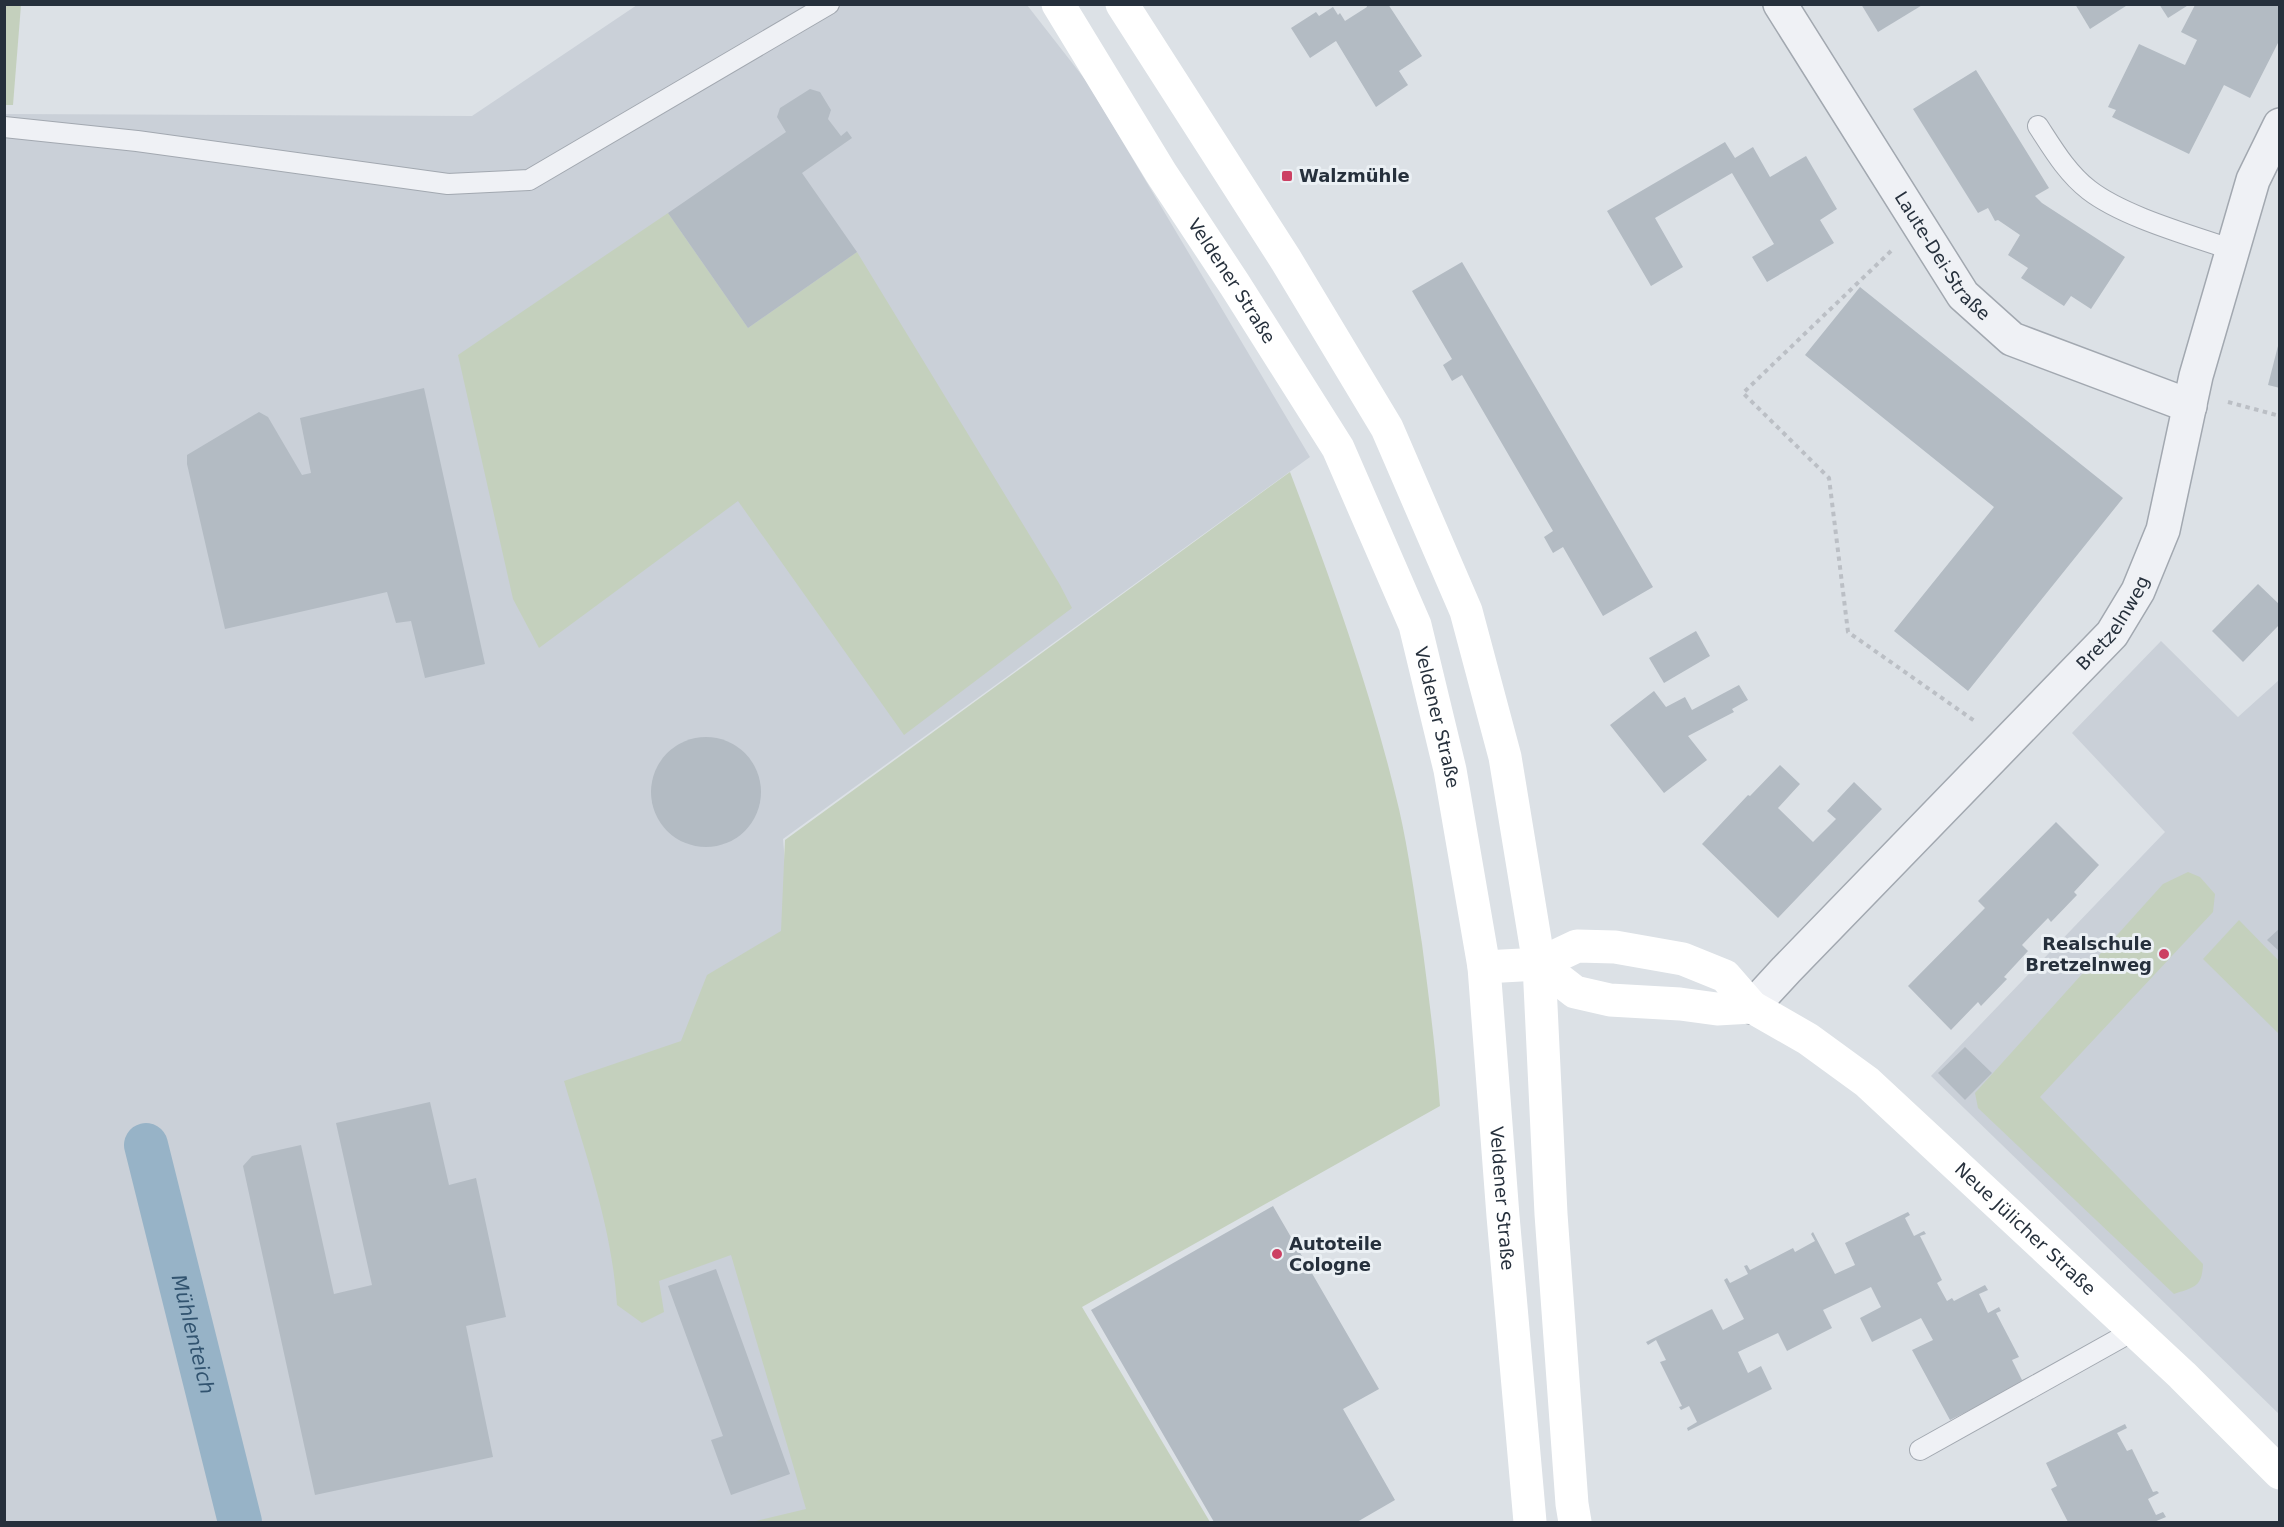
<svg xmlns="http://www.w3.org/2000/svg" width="2284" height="1527" font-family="'DejaVu Sans',sans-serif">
<rect width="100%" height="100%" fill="#dce1e6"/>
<g fill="#cad0d8">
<polygon points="637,5 1027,5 1087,82 1310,457 783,839 841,1522 5,1522 5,114 472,116"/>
<polygon points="2161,641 2238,717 2279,680 2279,1414 1931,1076 2165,832 2072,733"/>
</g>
<g fill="#c4d0bd">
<polygon points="4,5 21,5 13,105 5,105"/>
<polygon points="668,213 748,328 857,252 1060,585 1072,608 904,735 738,501 539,648 513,599 458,355"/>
<path d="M1290 472C1332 582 1372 694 1399 809 1409 853 1415 899 1422 944 1429 998 1436 1052 1440 1106L1082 1307 1210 1522H752L806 1509 731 1255 659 1281 664 1312 642 1323 617 1305C612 1227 586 1156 564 1081L681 1041 707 975 781 931 785 840Z"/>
<path d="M2188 872 2200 877 2215 894 2213 912 2040 1097 2203 1264C2202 1287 2195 1287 2174 1294L1978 1108 1975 1093 2163 884Z"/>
<polygon points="2239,920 2279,961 2279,1034 2203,959"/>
</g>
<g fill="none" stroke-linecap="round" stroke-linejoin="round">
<path stroke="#97b3c7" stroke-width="44" id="s1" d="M146 1145 240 1522"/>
</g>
<g fill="#b3bbc3">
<polygon points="1366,4 1388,4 1422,56 1399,71 1408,85 1376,107 1336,41 1310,58 1291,28 1316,12 1319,16 1333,7 1338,15 1340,13 1345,21 1367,7"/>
<polygon points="1861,4 1924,4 1878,32"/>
<polygon points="2075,4 2129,4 2090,29"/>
<polygon points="2159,4 2190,4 2168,18"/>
<polygon points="2202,4 2280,4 2280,39 2250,98 2224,85 2189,154 2112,117 2116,110 2108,107 2139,44 2185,65 2197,40 2181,32 2195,5"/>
<polygon points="1976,70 2049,188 2035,196 2042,203 2125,257 2091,309 2071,296 2064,306 2021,278 2028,268 2008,255 2020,235 1998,220 1995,221 1988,208 1978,213 1913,109"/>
<polygon points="810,89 820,92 831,110 828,119 841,136 847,131 852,138 802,173 857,252 748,328 668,213 786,132 777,117 780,108"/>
<polygon points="1725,142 1735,158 1753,147 1770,177 1806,156 1837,209 1820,220 1834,243 1767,282 1752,257 1774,244 1732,173 1655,218 1683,267 1651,286 1607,211"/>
<polygon points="1462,262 1653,587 1603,616 1563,547 1553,553 1544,537 1553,531 1462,375 1452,381 1443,365 1452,359 1412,291"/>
<polygon points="1860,287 2123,498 1968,691 1894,631 1994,507 1805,355"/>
<polygon points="2279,342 2280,342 2280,388 2268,385"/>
<polygon points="424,388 485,664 425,678 411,621 396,623 387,592 225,629 187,464 187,455 259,412 268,417 302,475 311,473 300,418"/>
<polygon points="2258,584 2280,605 2280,624 2243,662 2212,631"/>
<polygon points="1696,631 1710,656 1664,683 1649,658"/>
<polygon points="1739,685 1748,700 1732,709 1734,712 1688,736 1707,760 1664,793 1610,725 1654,691 1666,707 1685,697 1692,710"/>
<circle cx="706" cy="792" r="55"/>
<polygon points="1780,765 1800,784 1778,808 1813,842 1836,819 1827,811 1854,782 1882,809 1778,918 1702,844 1748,795 1750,796"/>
<polygon points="2056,822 2099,865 2074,892 2077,895 2051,922 2048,918 2022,945 2028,951 2004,977 2007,979 1981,1006 1978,1002 1951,1030 1908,986 1985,908 1978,901"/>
<polygon points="2280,928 2280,952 2267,940"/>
<polygon points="1965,1047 1992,1073 1965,1100 1938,1073"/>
<polygon points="430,1102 449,1185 476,1178 506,1317 466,1326 493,1457 315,1495 243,1166 252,1156 301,1145 334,1294 372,1285 336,1123"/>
<polygon points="1273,1206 1379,1389 1343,1409 1395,1500 1357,1522 1214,1522 1091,1310"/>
<polygon points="1908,1212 1910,1215 1905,1218 1914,1236 1924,1231 1926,1234 1920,1236 1942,1280 1937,1283 1947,1301 1952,1298 1954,1301 1985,1285 1988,1290 1979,1294 1988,1313 1999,1307 2001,1311 1996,1313 2019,1357 2012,1360 2022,1380 2032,1375 2033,1379 1950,1420 1912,1350 1933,1340 1921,1318 1872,1342 1860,1318 1881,1307 1871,1287 1823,1310 1832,1328 1787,1351 1778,1333 1738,1352 1748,1373 1761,1366 1772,1389 1688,1431 1687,1428 1697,1422 1689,1406 1681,1410 1679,1407 1682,1406 1660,1362 1666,1360 1656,1340 1648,1345 1646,1342 1712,1309 1723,1330 1744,1319 1724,1280 1727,1278 1730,1283 1748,1274 1744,1266 1747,1265 1750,1270 1793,1248 1795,1252 1815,1241 1811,1234 1813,1232 1835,1274 1855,1265 1845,1243"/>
<polygon points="716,1269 790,1474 731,1495 711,1440 723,1436 668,1286"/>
<polygon points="2125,1424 2127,1428 2117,1433 2127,1451 2132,1449 2153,1492 2157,1491 2159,1493 2148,1499 2156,1515 2163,1512 2166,1517 2154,1522 2068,1522 2051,1489 2057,1486 2046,1463"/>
</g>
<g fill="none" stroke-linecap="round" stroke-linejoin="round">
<defs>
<g id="lane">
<path d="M2038 126C2053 149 2067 173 2089 190 2124 217 2190 235 2233 250"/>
<polyline points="4,127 137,141 448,184 529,180 829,4"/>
<polyline points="1920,1450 2133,1331"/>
</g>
<g id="street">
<path id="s2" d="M1780 4 1963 295 2012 339 2190 406"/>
<path id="s3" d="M1752 1007 1786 970 2112 634 2138 591 2163 530 2196 376 2253 180 2280 125"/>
</g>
</defs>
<use href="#lane" stroke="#a2a8b0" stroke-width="22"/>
<use href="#street" stroke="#a2a8b0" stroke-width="36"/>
<g stroke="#bbbfc5" stroke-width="4" stroke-dasharray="4.5 4.5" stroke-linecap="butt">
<polyline points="1891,251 1743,393 1829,478 1848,632 1976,722"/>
<polyline points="2228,402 2280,416"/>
</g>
<use href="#lane" stroke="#eff1f5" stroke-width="20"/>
<use href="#street" stroke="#eff1f5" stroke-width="33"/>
<g stroke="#fff" stroke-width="33">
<path id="s4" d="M1058 4 1161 173 1235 285 1338 448 1415 625 1450 770 1484 967 1503 1216 1530 1522"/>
<polyline points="1122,4 1286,260 1387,428 1466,611 1505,757 1539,964 1551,1214 1572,1504 1575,1522"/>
<polyline points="1539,964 1575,992 1610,1000 1680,1004 1717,1009 1752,1007"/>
<path id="s5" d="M1484 967 1539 964 1577 946 1615 947 1683 959 1725 976 1752 1007 1808 1039 1867 1082 2182 1375 2280 1473"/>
</g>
</g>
<g fill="#cc4063" stroke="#ebf0f4" stroke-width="2">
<rect x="1281" y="170" width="12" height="12" rx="3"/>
<circle cx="2164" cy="954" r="6"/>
<circle cx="1277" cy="1254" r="6"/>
</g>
<g text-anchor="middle" stroke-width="6" stroke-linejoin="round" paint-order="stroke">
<g font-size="18" font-weight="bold" fill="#26303c" stroke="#ebf0f4" text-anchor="start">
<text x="1299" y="182">Walzmühle</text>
<text x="2152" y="950" text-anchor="end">Realschule<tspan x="2152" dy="21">Bretzelnweg</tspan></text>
<text x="1289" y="1250">Autoteile<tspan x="1289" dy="21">Cologne</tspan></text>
</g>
<g font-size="18" fill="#26303c" stroke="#ebf0f4">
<text dy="6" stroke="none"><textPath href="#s2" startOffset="300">Laute-Dei-Straße</textPath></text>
<text dy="6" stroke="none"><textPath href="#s4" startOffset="327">Veldener Straße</textPath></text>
<text dy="6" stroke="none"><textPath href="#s3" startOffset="528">Bretzelnweg</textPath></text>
<text dy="6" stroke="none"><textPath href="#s4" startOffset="813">Veldener Straße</textPath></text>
<text dy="6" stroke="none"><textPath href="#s4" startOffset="1299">Veldener Straße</textPath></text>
<text dy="6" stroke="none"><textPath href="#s5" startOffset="644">Neue Jülicher Straße</textPath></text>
</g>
<g font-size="20" font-style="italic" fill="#31536f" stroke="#ebf0f4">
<text dy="7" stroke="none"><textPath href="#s1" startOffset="195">Mühlenteich</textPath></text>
</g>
</g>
<rect width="2284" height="1527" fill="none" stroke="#26303c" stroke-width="12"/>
</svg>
